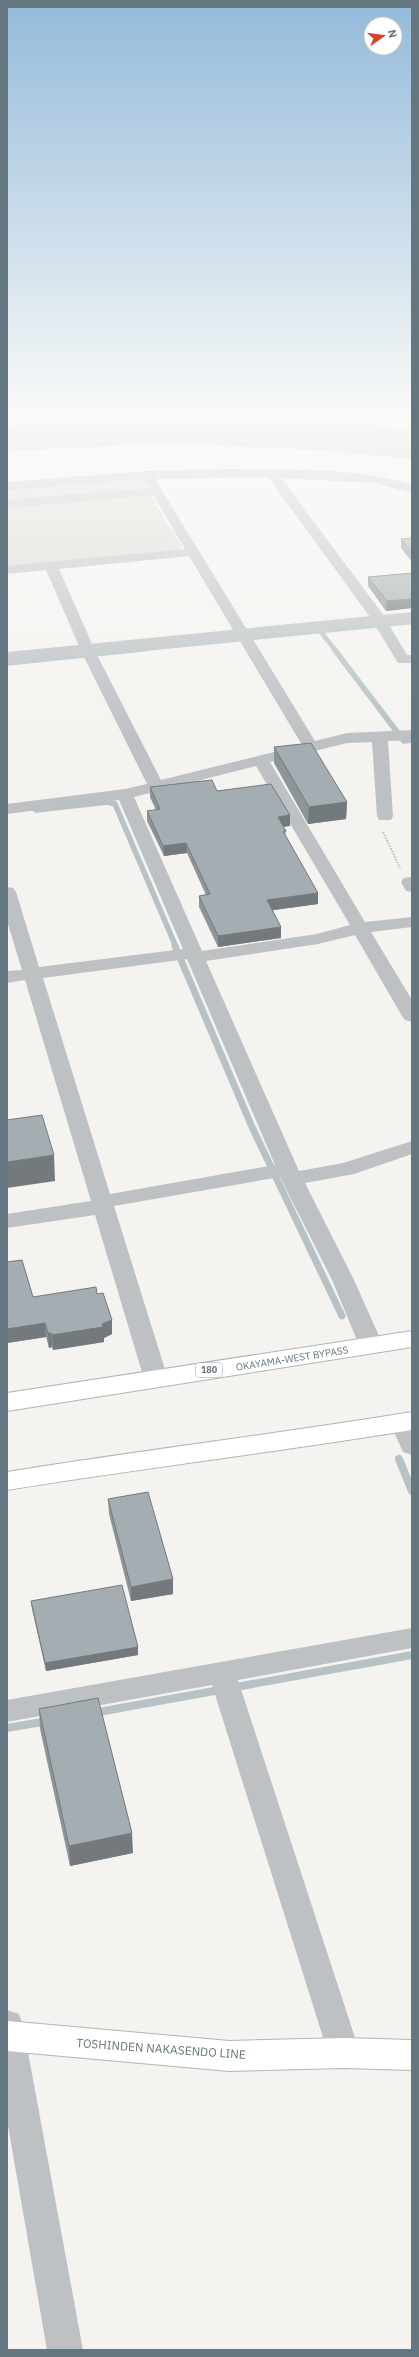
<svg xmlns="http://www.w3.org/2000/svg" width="419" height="2357" font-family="'IBM Plex Sans',sans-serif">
<rect width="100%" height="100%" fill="#f4f3f0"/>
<g fill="#d6dad1">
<polygon points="133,477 142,479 148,490 7,503 7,488"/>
<polygon points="150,495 182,547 177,550 7,567 7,506"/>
</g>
<polygon fill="#b6c2c5" points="161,418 308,419 412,429 412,459 320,450 173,443 7,451 7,426"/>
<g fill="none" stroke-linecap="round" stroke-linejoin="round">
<g stroke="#b6c2c5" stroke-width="4.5">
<polyline points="321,632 335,650"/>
<polyline points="133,650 412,622"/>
</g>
<g stroke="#b6c2c5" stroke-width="5.5">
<polyline points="334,649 404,741 412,740"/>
<polyline points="7,663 143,649"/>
<polyline points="36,810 108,802 115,804 176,947"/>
</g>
<polyline stroke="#b6c2c5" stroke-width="7" points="175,946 252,1127 342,1316"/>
<g stroke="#b6c2c5" stroke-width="8">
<polyline points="399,1459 412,1491"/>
<polyline points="93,1713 412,1655"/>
<polyline points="7,1728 48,1721"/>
</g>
<defs>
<polygon id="secondary" points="7,2021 229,2041 344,2038 412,2040 412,2070 344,2068 229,2071 7,2051"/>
<g id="trunk">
<polygon points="412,1331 412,1347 7,1411 7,1393"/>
<path d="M412 1412V1430C277 1452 142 1468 7 1490V1472C142 1450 277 1434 412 1412Z"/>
</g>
</defs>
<use href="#secondary" stroke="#afb5b8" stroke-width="2"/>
<use href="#trunk" stroke="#b0b4b6" stroke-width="2"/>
<polyline stroke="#b7babc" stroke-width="2" stroke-dasharray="1.5 1.5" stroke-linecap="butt" points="383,832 400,868"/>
<g fill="#bdc1c4" fill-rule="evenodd">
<polygon points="7,412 26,412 7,417"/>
<polygon points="390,412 412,412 412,417 395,415"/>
<path d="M232 469C287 470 359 467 412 485V493L374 483 281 478 382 613 407 655H412V663H398L370 617 268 477 155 479 315 741 347 733 412 730V740L388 741 393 816 391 820H379L377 816 372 742 347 743 270 762 365 922 412 917V927L371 932 412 1000V1022L405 1020 402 1016 355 935 318 944 206 961 299 1171 343 1163 412 1141V1154L354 1174 305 1183 354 1280 383 1345 379 1350 371 1353 363 1350 359 1345 332 1280 280 1177 114 1206 168 1379 164 1385 156 1387 148 1385 144 1379 95 1215 7 1228V1214L91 1201 25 980 7 983V971L22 970 7 921V887L13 888 16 892 39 967 183 949 119 800 7 814V804L125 789 147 784 82 653 46 570 7 574V566L185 549 153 495 7 508V500L149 488 143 479 7 490V482L147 471ZM189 556 302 745 161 780 96 653 59 569ZM256 766 350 925 317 934 202 951 134 797ZM187 959 275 1165 110 1194 43 978Z"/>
<polygon points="410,877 412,877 412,892 406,891 401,882 404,878"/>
<polygon points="402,1415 412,1420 412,1455 403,1452 390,1423 394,1417"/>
<polygon points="412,1628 412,1648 238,1680 360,2053 355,2063 344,2068 333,2063 328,2053 212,1685 7,1722 7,1700"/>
</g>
<g fill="#bdc1c4" fill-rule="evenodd">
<polygon points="412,612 412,620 7,662 7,652"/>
<polygon points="7,2010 19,2014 23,2025 83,2350 47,2350 7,2120"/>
</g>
<use href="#secondary" fill="#fff" fill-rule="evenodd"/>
<use href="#trunk" fill="#fff" fill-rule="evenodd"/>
</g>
<g fill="#8d9598">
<polygon points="412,538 412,562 401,548 401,539"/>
<polygon points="412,573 412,608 386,611 368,586 368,577"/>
<polygon points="274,747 347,802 346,819 308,824 274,763"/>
<polygon points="150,787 217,791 290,826 283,827 286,831 285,835 318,904 273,910 281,938 218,947 199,907 199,896 206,895 187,853 164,856 147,821 147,811 156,810 150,797"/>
<polygon points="7,1262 33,1297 97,1294 112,1334 104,1338 104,1342 53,1350 52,1347 49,1348 46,1337 7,1343 8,1356 7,1356"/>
<polygon points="108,1499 173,1579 173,1594 131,1601 109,1514"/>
<polygon points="31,1601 138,1647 138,1655 46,1671 32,1609"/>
<polygon points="39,1709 133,1853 70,1866 40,1729"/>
</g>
<g fill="#73797c">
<polygon points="412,599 412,608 386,611 387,601"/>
<polygon points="347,802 346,819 308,824 309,807"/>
<polygon points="290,815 290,826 278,827 278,817"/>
<polygon points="186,843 187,853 164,856 163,846"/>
<polygon points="318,893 318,904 267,911 267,900"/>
<polygon points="281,927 281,938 218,947 218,936"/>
<polygon points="54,1155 55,1181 7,1188 7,1162"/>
<polygon points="112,1320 112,1334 104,1338 104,1342 53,1350 52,1335 102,1324"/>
<polygon points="45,1323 46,1337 7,1343 8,1356 7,1356 7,1329"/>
<polygon points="48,1333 51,1333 52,1347 49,1348"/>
<polygon points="173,1579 173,1594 131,1601 131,1587"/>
<polygon points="138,1647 138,1655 46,1671 45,1663"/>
<polygon points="132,1833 133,1853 70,1866 69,1846"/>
</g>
<g fill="#a4adb1" stroke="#73797c">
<polygon points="412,538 412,553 401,539"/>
<polygon points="412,573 412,599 387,601 368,577"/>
<polygon points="311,743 347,802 309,807 274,747"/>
<polygon points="212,780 217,791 271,784 290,815 278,817 286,831 283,831 318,893 267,900 281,927 218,936 199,896 210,894 186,843 163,846 147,811 160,809 150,787"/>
<polygon points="42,1115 54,1155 7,1162 7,1120"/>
<polygon points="22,1260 33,1297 96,1287 97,1294 103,1293 112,1320 102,1324 103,1327 52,1335 51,1333 48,1333 45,1323 7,1329 7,1262"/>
<polygon points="148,1492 173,1579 131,1587 108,1499"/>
<polygon points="122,1585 138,1647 45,1663 31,1601"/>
<polygon points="98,1698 132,1833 69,1846 39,1709"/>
</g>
<linearGradient id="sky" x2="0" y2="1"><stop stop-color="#94bada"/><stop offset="0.56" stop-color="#fafaf8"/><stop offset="1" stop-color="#fafaf8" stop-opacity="0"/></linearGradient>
<rect width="419" height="742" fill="url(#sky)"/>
<g text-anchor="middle" stroke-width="4" stroke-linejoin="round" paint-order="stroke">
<rect fill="#fff" stroke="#929fa5" stroke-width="1" x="196" y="1363" width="26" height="14" rx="3"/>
<g font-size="9" font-weight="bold" fill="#64767f">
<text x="209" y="1373">180</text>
</g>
<g font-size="10" fill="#64767f" stroke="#fff">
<text transform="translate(292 1358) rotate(-9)" y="4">OKAYAMA-WEST BYPASS</text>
</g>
<g font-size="12" fill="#64767f" stroke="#fff">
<text transform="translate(161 2049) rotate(4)" y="4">TOSHINDEN NAKASENDO LINE</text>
</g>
</g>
<rect width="419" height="2357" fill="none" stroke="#64767f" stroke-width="16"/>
<g transform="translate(383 36) rotate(76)"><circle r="19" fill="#ffffff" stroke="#c1c8cc"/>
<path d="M0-3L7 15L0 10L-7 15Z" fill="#d9432b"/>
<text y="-6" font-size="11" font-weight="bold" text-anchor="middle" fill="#64767f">N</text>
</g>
</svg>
